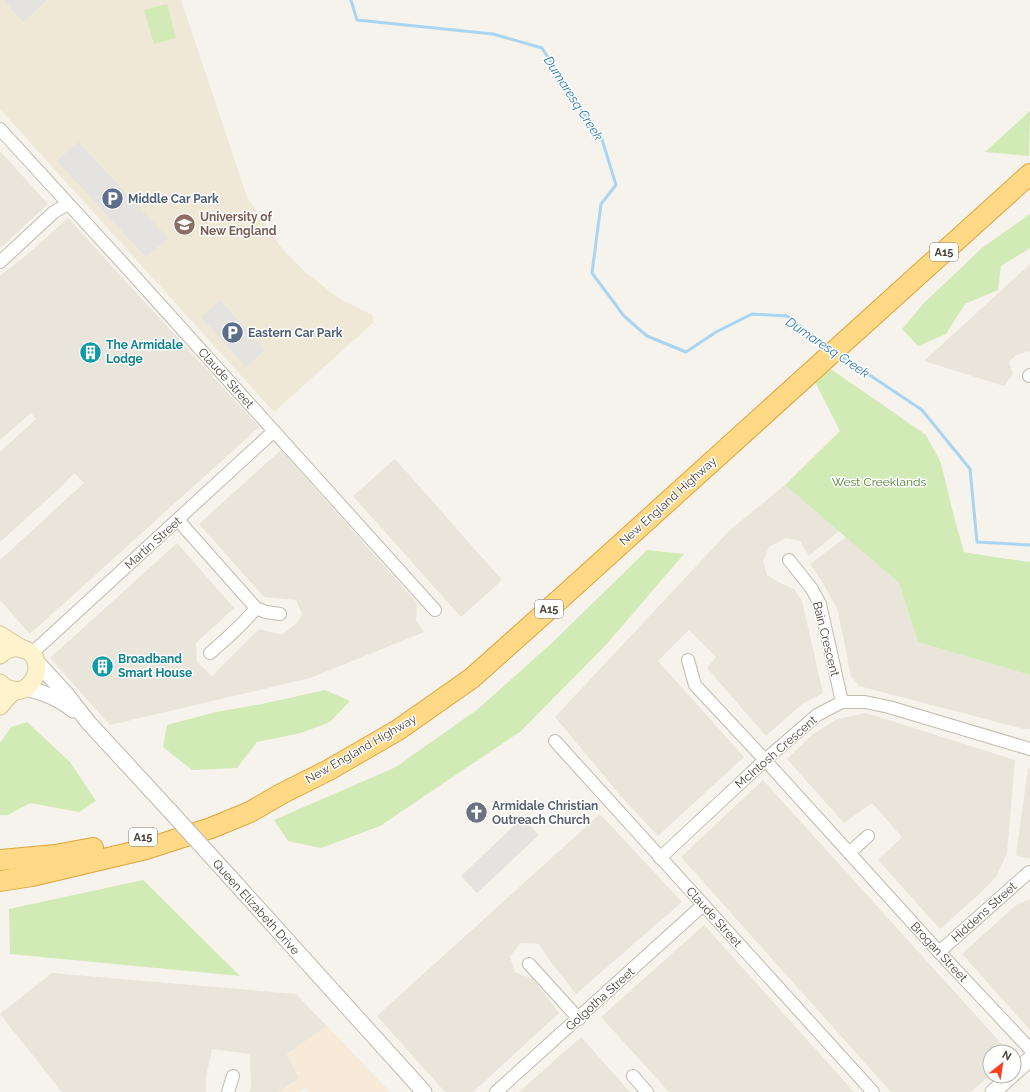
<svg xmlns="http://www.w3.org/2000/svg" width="1030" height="1092" font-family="Raleway,sans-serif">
<rect width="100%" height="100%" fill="#f6f3ec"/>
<g fill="#eae5da">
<polygon points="0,151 48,204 0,248"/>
<polygon points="68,218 259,427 30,634 0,600 0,560 84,483 74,473 63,485 0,542 0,452 36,419 31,413 0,440 0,276 29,253"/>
<polygon points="1030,264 1030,351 1016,355 1009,362 1013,374 1004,386 924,361"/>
<polygon points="281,450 417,603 416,621 424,632 310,678 110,725 50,658 177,543 234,608 196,643 197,662 212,676 259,629 282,635 297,623 302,614 296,600 264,597 199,524"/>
<polygon points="395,459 502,580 461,617 353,496"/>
<polygon points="785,485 839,531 809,556 800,541 786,538 769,547 763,561 767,575 782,584 794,589 802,601 823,693 802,704 766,736 707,668 716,657 689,630 658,661 744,757 658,836 620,795 555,717 730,530"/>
<polygon points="846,537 899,583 918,642 1030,675 1030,729 1024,729 859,686 851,676 838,611 823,583 810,564"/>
<polygon points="866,713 1015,760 1007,853 996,877 977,896 940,929 878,860 902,837 872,803 844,823 787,759 812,735 837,719"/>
<polygon points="1028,768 1030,769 1030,859 1016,855"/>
<polygon points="763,780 1009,1052 990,1052 990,1075 971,1092 891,1092 681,857"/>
<polygon points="600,814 682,902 576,994 550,961 539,944 520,943 510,957 515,972 533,979 559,1013 473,1092 445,1092 377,1016"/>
<polygon points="1030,899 1030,1030 962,954 1016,905"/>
<polygon points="704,925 854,1092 669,1092 601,1017"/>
<polygon points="52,973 296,994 327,1026 287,1054 299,1078 279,1092 249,1092 251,1088 250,1054 212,1049 206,1077 206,1092 62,1092 0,1014"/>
<polygon points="581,1037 630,1092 519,1092"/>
</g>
<polygon fill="#f7ead8" points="327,1026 390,1092 309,1092 305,1088 298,1092 279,1092 299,1078 287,1054"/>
<polygon fill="#efe8d6" points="0,0 181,0 247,197 280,246 304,271 338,298 372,315 374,322 274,412 0,109"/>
<g fill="#d2eab5">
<polygon points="167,4 176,38 154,44 144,10"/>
<polygon points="1030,111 1029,156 985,152"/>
<polygon points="1030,214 1030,248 1001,266 998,290 965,304 946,334 918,346 902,329 924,303 982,248"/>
<polygon points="828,367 926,435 941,463 954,517 964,552 994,557 1030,562 1030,675 918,642 899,583 785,485 840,431 814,380"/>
<polygon points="647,550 684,554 605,646 521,731 380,826 321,848 288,841 274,820 396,767 478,709 554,641"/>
<polygon points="325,690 350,701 330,722 301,733 257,742 237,768 192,770 163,747 167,725 216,712 262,704"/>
<polygon points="27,722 70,762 96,801 79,812 30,803 8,815 0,815 0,743 11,727"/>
<polygon points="143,880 240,976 10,954 9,909"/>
</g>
<g fill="#e5e3e0">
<polygon points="4,0 47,0 23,22"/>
<polygon points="78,142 168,238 146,257 57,161"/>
<polygon points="220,300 265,350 246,367 201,317"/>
<polygon points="522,818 539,835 477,893 461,876"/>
</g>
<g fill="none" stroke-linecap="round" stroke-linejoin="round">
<g stroke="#a9d4f2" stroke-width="3">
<polyline points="351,0 357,20 493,34 542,48 580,108 601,136 616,185 601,204 592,273 624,316 647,336 686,352 716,332 752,314 787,316 828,347"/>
<polyline points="841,356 922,410 970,469 977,542 1030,545"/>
</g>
<defs>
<g id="minor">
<polyline points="0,129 128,269 435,610"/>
<polyline points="0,262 54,212 68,204"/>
<polyline points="1029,376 1030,375"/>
<polyline points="178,520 256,608 266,612 280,614"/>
<polyline points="789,560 812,589 820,604 842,702"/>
<path d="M210 653C226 639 243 625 256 608"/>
<polyline points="31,654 274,431"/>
<polyline points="688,660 695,685 765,760 939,952 1030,1049"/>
<polyline points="555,741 873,1092"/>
<polyline points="849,853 868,836"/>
<polyline points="660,858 765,760 817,715 842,702 865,702 889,707 1030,749"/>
<polyline points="939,952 1029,872"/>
<polyline points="529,964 579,1019"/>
<polyline points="633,1076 647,1092"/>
<polyline points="228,1092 233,1076"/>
<polyline points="496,1092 703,905"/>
</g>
<g id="tertiary">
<polyline points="35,660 67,695 88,722 170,811"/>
<path d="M25 688C43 692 59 698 73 710"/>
<polyline points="229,876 424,1092"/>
<polyline points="1014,1073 1030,1059"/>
<polyline points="993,1092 1011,1076"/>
</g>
<g id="secondary">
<polyline points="0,635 22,649"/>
<path d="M0 655C5 650 12 647 20 648 55 655 29 711 0 683"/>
<polyline points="0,706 14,690"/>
</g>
<g id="trunk">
<polyline points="0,860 55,855 93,848"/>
<polyline points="0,881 32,876 146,849 211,828 250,812 281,794 327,771 398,730 472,678 528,628 1030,174"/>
</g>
</defs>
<use href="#minor" stroke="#c2bbae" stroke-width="14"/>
<use href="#tertiary" stroke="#c2bbae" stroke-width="17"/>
<use href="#secondary" stroke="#d6c79b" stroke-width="19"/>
<use href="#trunk" stroke="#e0a43c" stroke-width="22"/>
<use href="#minor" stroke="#fff" stroke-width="12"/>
<use href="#tertiary" stroke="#fff" stroke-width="15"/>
<use href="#secondary" stroke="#fff3cd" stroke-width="17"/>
<use href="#trunk" stroke="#ffd985" stroke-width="20"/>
<defs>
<polyline id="tertiary-bridge" points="170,811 229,876"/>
</defs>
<use href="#tertiary-bridge" stroke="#c2bbae" stroke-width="17" stroke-linecap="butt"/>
<use href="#tertiary-bridge" stroke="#fff" stroke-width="15"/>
</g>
<defs>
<symbol id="parking-disc" viewBox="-11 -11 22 22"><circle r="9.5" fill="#5c6f8a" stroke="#fff"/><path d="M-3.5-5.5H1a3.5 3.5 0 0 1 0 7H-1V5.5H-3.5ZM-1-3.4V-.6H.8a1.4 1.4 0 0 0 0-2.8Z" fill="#fff"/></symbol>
<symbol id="university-disc" viewBox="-11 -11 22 22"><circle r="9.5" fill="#8d6e63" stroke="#fff"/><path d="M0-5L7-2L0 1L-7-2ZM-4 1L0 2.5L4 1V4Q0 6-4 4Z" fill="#fff"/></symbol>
<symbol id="building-disc" viewBox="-11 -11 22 22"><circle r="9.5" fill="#0f9aa8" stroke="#fff"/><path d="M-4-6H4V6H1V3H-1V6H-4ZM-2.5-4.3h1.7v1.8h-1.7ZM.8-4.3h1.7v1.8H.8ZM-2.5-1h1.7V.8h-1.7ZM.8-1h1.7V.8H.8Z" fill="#fff"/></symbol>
<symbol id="church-disc" viewBox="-11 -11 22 22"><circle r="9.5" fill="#6b7280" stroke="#fff"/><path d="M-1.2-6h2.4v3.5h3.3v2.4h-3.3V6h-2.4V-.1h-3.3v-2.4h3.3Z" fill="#fff"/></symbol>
</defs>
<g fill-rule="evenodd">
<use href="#parking-disc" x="100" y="186" width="25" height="25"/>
<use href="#university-disc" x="172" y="212" width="25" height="25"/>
<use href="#parking-disc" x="220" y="320" width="25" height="25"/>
<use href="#building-disc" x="78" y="340" width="25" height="25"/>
<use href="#building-disc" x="90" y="654" width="25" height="25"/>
<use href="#church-disc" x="464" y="800" width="25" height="25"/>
</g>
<g text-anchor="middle" stroke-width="3" stroke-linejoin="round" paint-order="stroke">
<g fill="#fff" stroke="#817c74" stroke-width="1">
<rect x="930" y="243" width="28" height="18" rx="3"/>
<rect x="535" y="600" width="28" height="18" rx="3"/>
<rect x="129" y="828" width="28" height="18" rx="3"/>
</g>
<g font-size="11" font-weight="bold" fill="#4b4439">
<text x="944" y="256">A15</text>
<text x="549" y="613">A15</text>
<text x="143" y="841">A15</text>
</g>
<g font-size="12" font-weight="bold" fill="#4e5e75" stroke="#fff" text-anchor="start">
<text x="128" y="203">Middle Car Park</text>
<text x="248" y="337">Eastern Car Park</text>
</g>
<g font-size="12" font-weight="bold" fill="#785e54" stroke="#fff" text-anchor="start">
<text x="200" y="221">University of<tspan x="200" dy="14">New England</tspan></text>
</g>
<g font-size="12" font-weight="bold" fill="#0d838f" stroke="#fff" text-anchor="start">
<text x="106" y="349">The Armidale<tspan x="106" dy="14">Lodge</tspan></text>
<text x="118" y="663">Broadband<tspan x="118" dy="14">Smart House</tspan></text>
</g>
<g font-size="12" fill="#4b4439" stroke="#fff">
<text transform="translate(226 378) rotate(48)" y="4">Claude Street</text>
<text transform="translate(668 501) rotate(-42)" y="4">New England Highway</text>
<text transform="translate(153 543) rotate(-42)" y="4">Martin Street</text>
<text transform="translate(826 639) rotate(76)" y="4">Bain Crescent</text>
<text transform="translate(361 749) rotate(-30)" y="4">New England Highway</text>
<text transform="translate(776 752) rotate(-41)" y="4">McIntosh Crescent</text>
<text transform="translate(256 907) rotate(48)" y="4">Queen Elizabeth Drive</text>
<text transform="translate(984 912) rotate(-42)" y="4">Hiddens Street</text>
<text transform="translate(714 917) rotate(48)" y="4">Claude Street</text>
<text transform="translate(939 952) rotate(47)" y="4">Brogan Street</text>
<text transform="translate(600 999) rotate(-42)" y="4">Golgotha Street</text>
</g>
<g font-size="12" fill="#4a7f2a" stroke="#fff">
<text x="879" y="486">West Creeklands</text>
</g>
<g font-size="12" font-weight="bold" fill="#5b616d" stroke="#fff" text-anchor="start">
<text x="492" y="810">Armidale Christian<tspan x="492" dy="14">Outreach Church</tspan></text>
</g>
<g font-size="13" font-style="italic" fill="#2e7ab2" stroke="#fff">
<text transform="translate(574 98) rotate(57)" y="5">Dumaresq Creek</text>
<text transform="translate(828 347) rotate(34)" y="5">Dumaresq Creek</text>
</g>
</g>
<g transform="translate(1002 1064) rotate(30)"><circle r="19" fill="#ffffff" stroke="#b7b4b0"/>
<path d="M0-3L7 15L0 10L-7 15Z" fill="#fc3f1d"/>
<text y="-6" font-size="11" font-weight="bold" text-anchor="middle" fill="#4b4439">N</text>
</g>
</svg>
